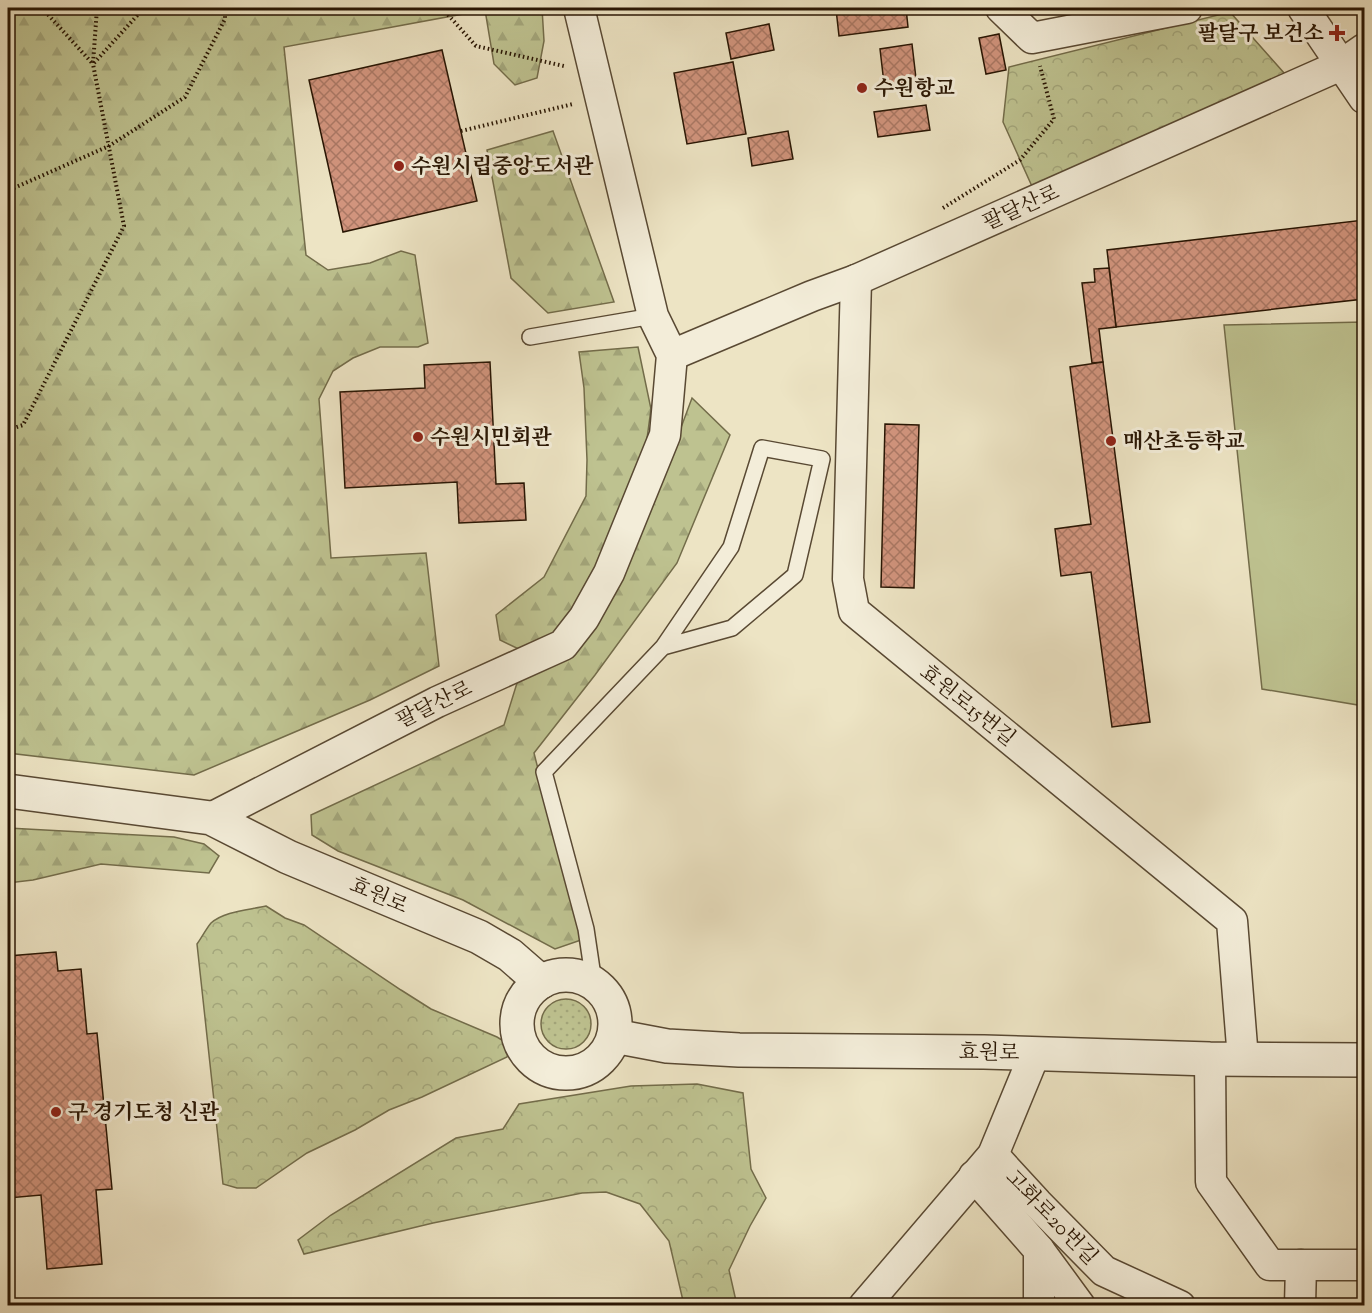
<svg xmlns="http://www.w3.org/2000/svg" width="1372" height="1313" font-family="'Sorts Mill Goudy','Noto Serif KR',serif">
<defs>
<pattern id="grass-dots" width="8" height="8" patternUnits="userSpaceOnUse" patternTransform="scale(1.5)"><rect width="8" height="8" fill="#bec290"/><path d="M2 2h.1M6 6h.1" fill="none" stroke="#a3a67b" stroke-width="1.8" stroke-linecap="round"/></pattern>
<pattern id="forest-firs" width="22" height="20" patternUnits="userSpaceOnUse" patternTransform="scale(1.5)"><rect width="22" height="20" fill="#bec290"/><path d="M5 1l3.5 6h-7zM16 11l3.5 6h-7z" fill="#a3a67b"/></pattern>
<pattern id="park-crowns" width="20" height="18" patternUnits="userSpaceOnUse" patternTransform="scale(1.5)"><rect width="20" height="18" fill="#bec290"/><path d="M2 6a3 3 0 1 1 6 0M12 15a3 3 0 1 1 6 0" fill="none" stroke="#a3a67b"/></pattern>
<pattern id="building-cross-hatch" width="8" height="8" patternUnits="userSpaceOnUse" patternTransform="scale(1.5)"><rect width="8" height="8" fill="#d1947d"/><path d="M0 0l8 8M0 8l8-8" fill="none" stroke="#aa7864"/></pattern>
</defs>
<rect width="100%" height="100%" fill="#ede4c4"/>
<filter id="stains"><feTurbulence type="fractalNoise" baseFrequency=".00333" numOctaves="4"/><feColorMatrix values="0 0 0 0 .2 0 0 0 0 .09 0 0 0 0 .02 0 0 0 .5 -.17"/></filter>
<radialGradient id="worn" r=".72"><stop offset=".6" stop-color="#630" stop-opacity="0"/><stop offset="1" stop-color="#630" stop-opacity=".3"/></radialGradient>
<circle fill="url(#grass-dots)" stroke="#736c4a" stroke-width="1.5" cx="566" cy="1024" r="25"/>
<g fill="url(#forest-firs)" stroke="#736c4a" stroke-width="1.5">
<polygon points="8,8 542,8 544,41 537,78 515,85 494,64 485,10 284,47 306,255 328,270 370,263 401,251 415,255 428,343 418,347 380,347 353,358 333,371 319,399 331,558 426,553 439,666 370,700 194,775 8,753"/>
<polygon points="553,131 614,302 548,313 511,278 487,150"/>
<polygon points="638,347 651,409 643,468 614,538 559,641 529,654 500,640 496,615 544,577 586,496 587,460 584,388 579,352"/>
<polygon points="692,398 730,435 677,563 595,675 534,753 581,940 555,949 463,900 338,851 312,835 311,815 504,725 517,683 584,637 645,524"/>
<polygon points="8,828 174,837 204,844 219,856 209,873 101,864 33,880 8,883"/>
</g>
<g fill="url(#park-crowns)" stroke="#736c4a" stroke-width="1.5">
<polygon points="1230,12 1285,74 1035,193 1003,122 1009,67"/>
<path d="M266 906 285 918 304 925 401 990 431 1009 497 1037 510 1045 507 1057 422 1097 389 1110 355 1130 307 1153 256 1188H237L223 1184 197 944C202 937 206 929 211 923 224 911 249 910 266 906Z"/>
<polygon points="697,1084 743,1093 751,1169 766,1198 750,1226 729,1270 736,1301 730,1305 684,1305 669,1241 640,1204 606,1192 582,1193 433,1223 304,1254 298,1240 331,1215 456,1138 503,1129 519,1104 631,1086"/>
</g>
<polygon fill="#bec290" stroke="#736c4a" stroke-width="1.5" points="1364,322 1364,706 1262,689 1224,325"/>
<g fill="url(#building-cross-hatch)" stroke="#281503" stroke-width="1.5">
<polygon points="847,8 906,8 908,27 839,36 836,9"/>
<polygon points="769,24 774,50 731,59 726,33"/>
<polygon points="999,34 1006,70 986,74 979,38"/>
<polygon points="912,44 917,87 885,92 880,49"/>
<polygon points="442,50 477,201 343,232 309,80"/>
<polygon points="733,62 746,134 687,144 674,73"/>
<polygon points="926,105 930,130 878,137 874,112"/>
<polygon points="788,131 793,159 752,166 748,138"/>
<polygon points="1364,220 1364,299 1116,327 1107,250"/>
<polygon points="1109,268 1116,327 1099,329 1103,362 1092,363 1082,283 1095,282 1094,269"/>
<polygon points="490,362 496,484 524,483 526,520 459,523 457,482 345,488 340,392 425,388 424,365"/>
<polygon points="1103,362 1150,722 1112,727 1091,572 1061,576 1055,529 1091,524 1070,367"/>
<polygon points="885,424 919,425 914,588 881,587"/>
<polygon points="56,952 58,971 81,969 87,1034 97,1033 112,1189 96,1190 102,1264 47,1269 41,1195 8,1198 8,1035 15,1034 8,956"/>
</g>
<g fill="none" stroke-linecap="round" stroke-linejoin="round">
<defs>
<g id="service">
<polyline points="530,337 653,316"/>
<polyline points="594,983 586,929 544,772 663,647 731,547 762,448 822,459 795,575 732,628 663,647"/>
</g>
<g id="minor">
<polyline points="1001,8 1032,38 1187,8"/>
<polyline points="1303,8 1364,98"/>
<polyline points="856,280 848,579 854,611 1232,921 1243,1059"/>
<polyline points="672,355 812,296 856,280 1341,65 1364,49"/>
<polyline points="211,818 437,702 563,645 584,618 609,573 665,435 672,355 653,316 579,8"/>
<polyline points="1210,1059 1211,1182 1270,1265 1364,1265"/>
<polyline points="993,1155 1037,1203 1104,1271 1180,1306"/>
<polyline points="974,1176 1039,1250 1039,1306"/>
<polyline points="1039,1250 1080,1306"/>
<polyline points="864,1306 993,1155 1035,1053"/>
<polyline points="1300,1306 1301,1265"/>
</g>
<g id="tertiary">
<polyline points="8,791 211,818 288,857 479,937 510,955 541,982"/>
<circle cx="566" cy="1024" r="49"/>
<polyline points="614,1036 667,1046 739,1050 984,1052 1210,1059 1364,1060"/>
</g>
</defs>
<use href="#service" stroke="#594933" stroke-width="18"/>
<use href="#minor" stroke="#594933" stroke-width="33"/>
<use href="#tertiary" stroke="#594933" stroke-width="36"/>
<g stroke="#281503" stroke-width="4" stroke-dasharray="1.5 3" stroke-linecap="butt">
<polyline points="42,8 93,64"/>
<polyline points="442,8 476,46 564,66"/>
<polyline points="94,63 144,8"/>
<polyline points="461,131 573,104"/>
<polyline points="8,195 14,188 109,146 185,97 225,19 225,8"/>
<polyline points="943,208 1020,160 1054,119 1040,66"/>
<polyline points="8,430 23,425 124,226 93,64 97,8"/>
</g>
<use href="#service" stroke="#f3edd9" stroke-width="15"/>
<use href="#minor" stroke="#f3edd9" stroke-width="30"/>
<use href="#tertiary" stroke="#f3edd9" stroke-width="33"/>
</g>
<g fill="#8f2418" stroke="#f3edd9" stroke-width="2">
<path d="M1334 24h6v6h6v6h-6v6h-6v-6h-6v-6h6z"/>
<circle cx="862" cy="88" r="6"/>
<circle cx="399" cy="166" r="6"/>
<circle cx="418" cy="437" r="6"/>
<circle cx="1111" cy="441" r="6"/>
<circle cx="56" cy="1112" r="6"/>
</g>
<g text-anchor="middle" stroke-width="6" stroke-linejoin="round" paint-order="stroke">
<g font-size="21" font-weight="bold" fill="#281503" stroke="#f3edd9" text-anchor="start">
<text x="1324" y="40" text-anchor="end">팔달구 보건소</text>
<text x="874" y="95">수원항교</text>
<text x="411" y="173">수원시립중앙도서관</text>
<text x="430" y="444">수원시민회관</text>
<text x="1123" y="448">매산초등학교</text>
<text x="68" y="1119">구 경기도청 신관</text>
</g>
<g font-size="21" fill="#281503" stroke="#f3edd9">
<text transform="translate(1021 207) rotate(-24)" y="7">팔달산로</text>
<text transform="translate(434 704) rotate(-26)" y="7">팔달산로</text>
<text transform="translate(968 705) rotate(39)" y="7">효원로15번길</text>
<text transform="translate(379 895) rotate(23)" y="7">효원로</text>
<text transform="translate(989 1052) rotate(1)" y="7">효원로</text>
<text transform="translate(1052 1217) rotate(46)" y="7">고화로20번길</text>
</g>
</g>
<rect width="1372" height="1313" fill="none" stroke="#ede4c4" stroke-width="30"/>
<rect x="9" y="9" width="1354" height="1295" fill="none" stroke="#281503" stroke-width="3"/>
<rect x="15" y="15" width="1342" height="1283" fill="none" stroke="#281503" stroke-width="1.5"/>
<rect width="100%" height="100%" filter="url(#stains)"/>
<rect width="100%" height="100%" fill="url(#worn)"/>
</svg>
